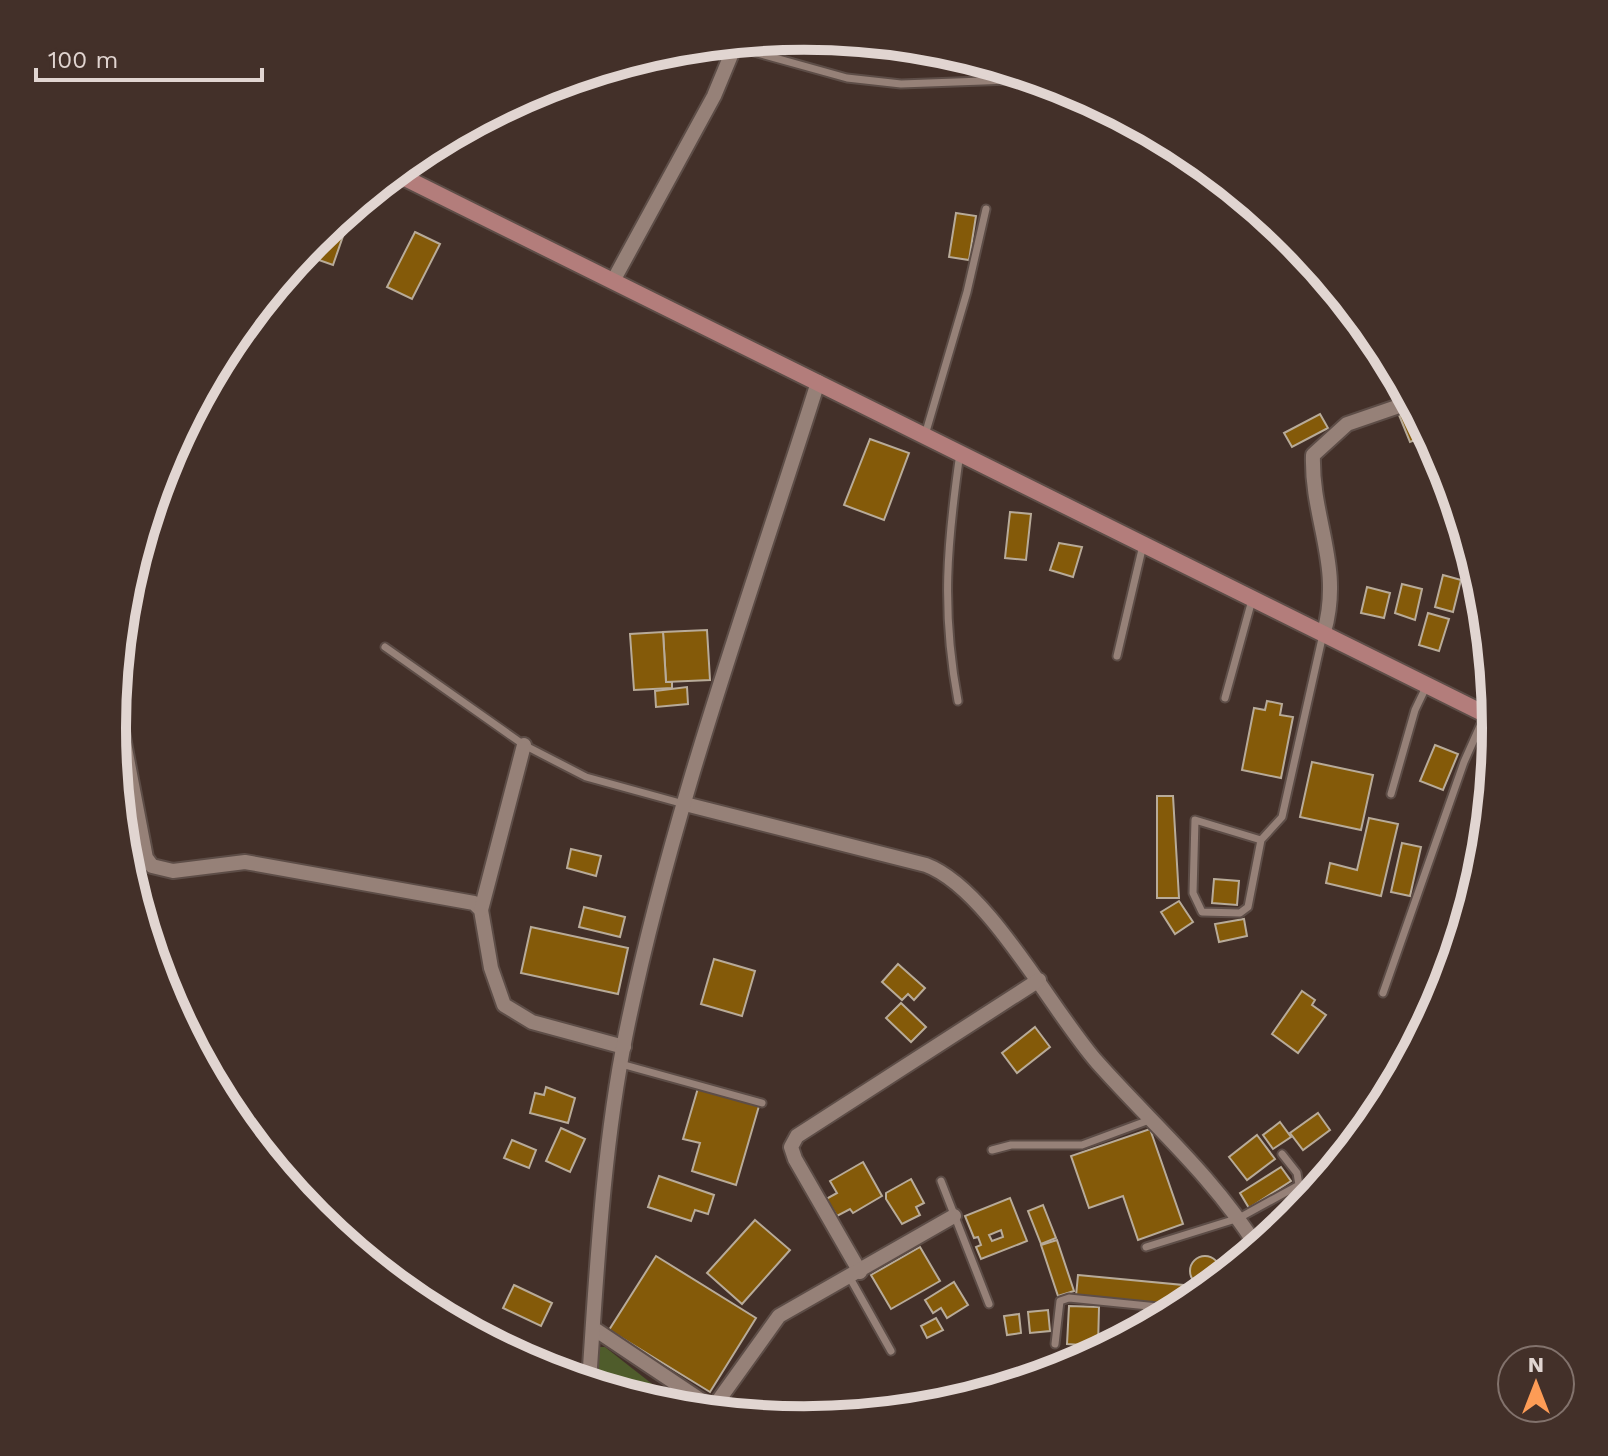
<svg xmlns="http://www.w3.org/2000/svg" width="1608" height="1456" font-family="'Work Sans',sans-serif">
<rect width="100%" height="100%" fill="#433029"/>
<polygon fill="#4f5c2b" points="595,1347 605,1347 670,1398 665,1405 591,1383"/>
<g fill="#845a09" stroke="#b8ab99" stroke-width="2" fill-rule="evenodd">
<polygon points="956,213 976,216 969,260 949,257"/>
<polygon points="344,214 350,216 333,265 302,254"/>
<polygon points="415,232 440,244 412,299 387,287"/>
<polygon points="1414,409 1428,435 1410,442 1399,415"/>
<polygon points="1320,414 1328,428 1292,447 1284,433"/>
<polygon points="870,439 909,453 884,520 844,505"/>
<polygon points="1010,512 1031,514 1026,560 1005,558"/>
<polygon points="1059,543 1082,547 1073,577 1050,570"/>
<polygon points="1443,575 1461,580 1453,612 1435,607"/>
<polygon points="1402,584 1422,589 1415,620 1395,613"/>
<polygon points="1367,587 1390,593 1384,618 1361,613"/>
<polygon points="1428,613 1449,619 1439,651 1419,645"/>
<polygon points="707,630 710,680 666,682 663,632"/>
<polygon points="663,632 666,682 672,682 672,688 634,690 630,634"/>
<polygon points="687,687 688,704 656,707 655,691"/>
<polygon points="1267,701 1282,704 1280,715 1293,717 1281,778 1242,770 1254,708 1265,710"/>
<polygon points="1435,745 1458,754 1443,790 1420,781"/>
<polygon points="1312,762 1373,775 1361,830 1300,817"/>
<polygon points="1157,796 1173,796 1179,898 1157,898"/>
<polygon points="1369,818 1398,824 1381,896 1326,883 1330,863 1357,870"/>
<polygon points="1402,843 1421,847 1410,896 1391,892"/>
<polygon points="571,849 601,856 596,876 567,868"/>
<polygon points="1214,879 1239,881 1237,905 1212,903"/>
<polygon points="1179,901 1193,922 1175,934 1161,912"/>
<polygon points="584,907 625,917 620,937 579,927"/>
<polygon points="1244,919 1247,936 1219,942 1215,924"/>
<polygon points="531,927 628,948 618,994 521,973"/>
<polygon points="714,959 755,971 742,1016 701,1004"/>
<polygon points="898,964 925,988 914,1000 908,994 902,1000 882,982"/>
<polygon points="1302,991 1315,1000 1312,1005 1326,1015 1298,1053 1272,1034"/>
<polygon points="901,1003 926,1027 911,1042 886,1018"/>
<polygon points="1035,1027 1050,1047 1017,1073 1002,1053"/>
<polygon points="546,1087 575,1098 568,1123 530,1113 535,1093 544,1095"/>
<polygon points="698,1088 759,1106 736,1185 692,1171 700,1143 683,1139"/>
<polygon points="1318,1113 1330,1130 1303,1150 1290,1133"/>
<polygon points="1280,1122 1291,1137 1273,1149 1263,1135"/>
<polygon points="561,1128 585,1139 570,1172 546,1161"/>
<polygon points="1150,1129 1183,1224 1138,1240 1123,1196 1089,1208 1071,1156"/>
<polygon points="1257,1135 1275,1159 1247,1180 1229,1157"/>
<polygon points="512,1140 536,1150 529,1168 504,1158"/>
<polygon points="863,1162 882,1196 853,1213 850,1209 837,1216 826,1199 837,1193 830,1181"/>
<polygon points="1281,1167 1291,1181 1249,1208 1240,1193"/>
<polygon points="659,1176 714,1195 708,1214 695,1210 691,1221 648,1207"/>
<polygon points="911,1179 924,1203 916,1207 920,1215 902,1224 886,1199 886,1193"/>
<path d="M1010 1198 1027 1241 981 1259 976 1247 981 1245 978 1237 974 1238 965 1216ZM1001 1230 1003 1237 992 1241 989 1235Z"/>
<polygon points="1043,1205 1056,1238 1041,1244 1028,1211"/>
<polygon points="755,1220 790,1250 742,1304 707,1273"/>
<polygon points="1057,1240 1074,1291 1058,1296 1041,1245"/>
<polygon points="920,1247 940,1281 891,1309 871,1275"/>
<circle cx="1205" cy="1271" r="15"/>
<polygon points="656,1256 756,1318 710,1392 609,1330"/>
<polygon points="1078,1275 1183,1285 1181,1305 1076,1296"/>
<polygon points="954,1282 968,1305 947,1318 941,1308 933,1313 925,1300"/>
<polygon points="514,1285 552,1303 541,1326 503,1308"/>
<polygon points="1069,1306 1099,1307 1098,1346 1067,1344"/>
<polygon points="1048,1310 1050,1331 1030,1333 1028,1312"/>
<polygon points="1019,1314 1021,1333 1007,1335 1004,1316"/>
<polygon points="936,1318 943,1330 927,1338 921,1326"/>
<polygon points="670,1398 685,1408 665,1405"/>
</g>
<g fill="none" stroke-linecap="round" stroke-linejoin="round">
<defs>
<g id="lane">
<polyline points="736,47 847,78 901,84 1010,80"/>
<polyline points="410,180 420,152"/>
<polyline points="925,435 967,292 986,209"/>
<polyline points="385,647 524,745 586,777 684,804"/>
<polyline points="1117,656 1143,545"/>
<polyline points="1225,698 1252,600"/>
<path d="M958 701C941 610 947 544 960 453"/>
<polyline points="1391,794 1415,710 1426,687"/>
<polyline points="1261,840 1248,907 1240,913 1202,912 1193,893 1195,820 1261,840 1282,817 1323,634"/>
<polyline points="1383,993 1464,762 1493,697"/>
<polyline points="621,1064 762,1103"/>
<polyline points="992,1150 1011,1145 1082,1145 1152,1119"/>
<polyline points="941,1181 989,1304"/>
<polyline points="1146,1247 1239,1218 1299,1185 1297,1173 1282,1154"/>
<polyline points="850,1278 891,1351"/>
<polyline points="1126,1337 1150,1307"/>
<polyline points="1055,1344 1060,1301 1069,1298 1178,1309"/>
</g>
<g id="street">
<polyline points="613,281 714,96 736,43"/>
<path d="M1324 632C1343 565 1311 519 1313 455L1347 424 1411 402"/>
<polyline points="121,727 146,858 152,866 173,871 245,862 474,903 481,910 491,968 504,1005 532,1022 624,1047"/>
<path d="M685 804 926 865C988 888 1052 1011 1097 1062 1152 1124 1213 1176 1257 1247"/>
<polyline points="481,910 524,745"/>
<polyline points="860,1272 795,1159 791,1147 797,1136 1039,980"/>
<polyline points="593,1328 717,1411"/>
<path d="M589 1382C597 1266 603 1147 626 1033 671 812 750 597 818 382"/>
<polyline points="713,1408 779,1316 954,1216"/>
</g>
<polyline id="secondary" points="395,173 1495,719"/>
</defs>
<use href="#lane" stroke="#5d4d47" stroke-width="11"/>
<use href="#street" stroke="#5d4d47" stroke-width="18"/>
<use href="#secondary" stroke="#5d4d47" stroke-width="20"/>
<use href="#lane" stroke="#968178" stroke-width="7"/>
<use href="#street" stroke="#968178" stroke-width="14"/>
<use href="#secondary" stroke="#b37d7b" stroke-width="16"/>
</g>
<path d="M0 0H1608V1456H0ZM126 728a678 678 0 1 1 1356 0a678 678 0 1 1-1356 0Z" fill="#433029" fill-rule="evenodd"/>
<path fill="none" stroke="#e1d5d1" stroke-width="10" d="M126 728a678 678 0 1 1 1356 0a678 678 0 1 1-1356 0Z"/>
<g transform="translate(1536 1384)"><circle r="38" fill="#433029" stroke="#82726c" stroke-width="2"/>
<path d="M0-6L14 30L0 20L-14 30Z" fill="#fd9c56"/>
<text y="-12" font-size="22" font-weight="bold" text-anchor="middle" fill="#e1d5d1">N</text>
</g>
<path d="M36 68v12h226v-12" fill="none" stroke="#e1d5d1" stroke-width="4"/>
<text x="48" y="68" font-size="24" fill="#e1d5d1" stroke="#433029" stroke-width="6" paint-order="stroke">100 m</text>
</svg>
